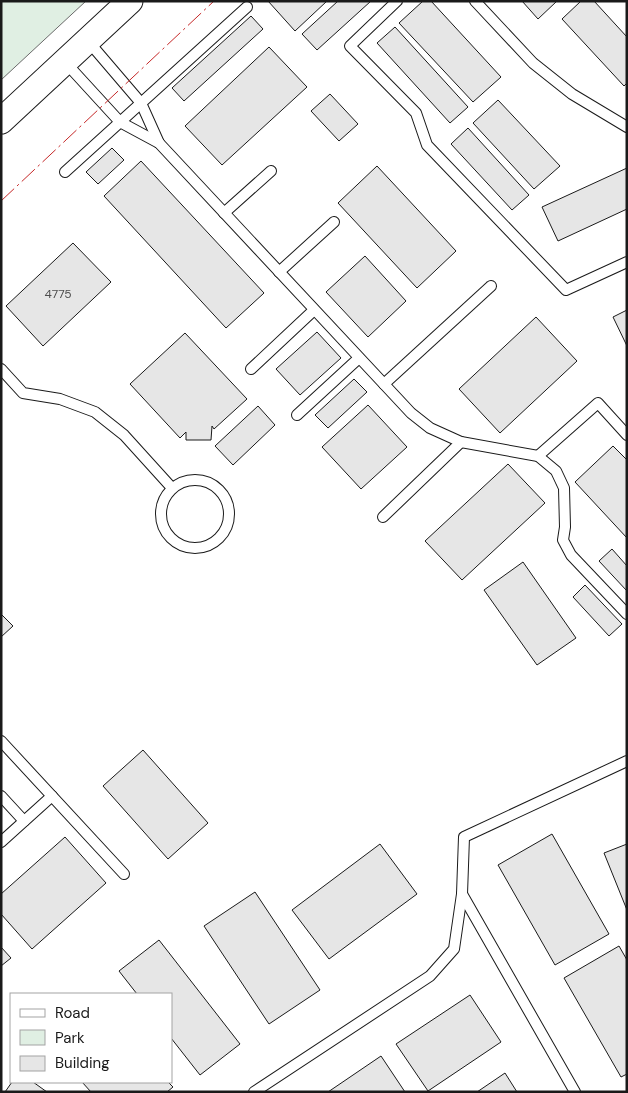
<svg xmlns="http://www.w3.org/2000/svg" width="628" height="1093" font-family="'DM Sans',sans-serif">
<rect width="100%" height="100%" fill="#fff"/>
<polygon fill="#e0efe3" stroke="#6a6a6a" points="1,1 86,1 1,80"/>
<g fill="#e6e6e6" stroke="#1a1a1a">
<polygon points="268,1 327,1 295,31"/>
<polygon points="338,1 371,1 317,50 302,34"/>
<polygon points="423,1 431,1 501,77 473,102 399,23"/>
<polygon points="522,1 557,1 538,19"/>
<polygon points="581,1 594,1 627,37 627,83 624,86 562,19"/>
<polygon points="251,16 263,29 184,101 172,88"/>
<polygon points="395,27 468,107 450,123 377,43"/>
<polygon points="269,47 307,87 222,165 185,126"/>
<polygon points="330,94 358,124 339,141 311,111"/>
<polygon points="498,100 560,166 534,189 473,123"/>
<polygon points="468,128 529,195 512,210 451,144"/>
<polygon points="112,148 124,160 98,184 86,172"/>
<polygon points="141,161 264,293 226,328 104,196"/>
<polygon points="377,166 456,251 417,288 338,203"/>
<polygon points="627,168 627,209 558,241 542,207"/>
<polygon points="73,243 111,282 43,346 6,306"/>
<polygon points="365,256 406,301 368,337 326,292"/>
<polygon points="627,310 627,346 613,317"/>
<polygon points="536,317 577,361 500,433 459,389"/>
<polygon points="317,332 341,358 300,395 276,369"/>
<polygon points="185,333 247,399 214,429 212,426 211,440 186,440 186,432 180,438 130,384"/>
<polygon points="354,379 367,392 328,428 315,415"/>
<polygon points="368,405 407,447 361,489 322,447"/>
<polygon points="258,406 275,425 233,465 215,446"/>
<polygon points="613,446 627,460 627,538 575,482"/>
<polygon points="508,464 545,503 462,580 425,541"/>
<polygon points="612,549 627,566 627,591 599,561"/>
<polygon points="523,562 576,638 537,665 484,590"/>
<polygon points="585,585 622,624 609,636 573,597"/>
<polygon points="1,614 13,626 1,637"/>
<polygon points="143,750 208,823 168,859 103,786"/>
<polygon points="552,834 609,934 555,965 498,865"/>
<polygon points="65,837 106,883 32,949 1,914 1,894"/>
<polygon points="380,844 417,894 329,959 292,910"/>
<polygon points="627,844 627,910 604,853"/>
<polygon points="255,892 320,990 269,1024 204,926"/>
<polygon points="159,940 240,1044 200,1075 171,1038 171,994 137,994 119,971"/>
<polygon points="619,946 627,960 627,1074 621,1077 564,978"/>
<polygon points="1,947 11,958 1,966"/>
<polygon points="470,995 501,1042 428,1091 396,1044"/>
<polygon points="381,1056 405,1092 328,1092"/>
<polygon points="505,1073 517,1092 477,1092"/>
<polygon points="12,1082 33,1082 47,1092 5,1092"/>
<polygon points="82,1082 168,1082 173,1087 167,1092 91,1092"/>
</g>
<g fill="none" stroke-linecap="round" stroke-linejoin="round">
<defs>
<g id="service">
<polyline points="397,1 350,46 416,113 427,145 566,290 627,262"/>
<polyline points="475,1 533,63 572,94 627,127"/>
<polyline points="88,41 141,103 159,143"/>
<polyline points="65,62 120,122 159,143 411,413 430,428 461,442 538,456 556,471 564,488 565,527 563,540 571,555 627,614"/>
<polyline points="65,172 247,7"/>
<polyline points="224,213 271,171"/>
<polyline points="279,272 334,222"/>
<polyline points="1,369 23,393 60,399 95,412 124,435 172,488"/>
<polyline points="251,369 314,310"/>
<polyline points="384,384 491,286"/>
<polyline points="297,415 359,358"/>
<polyline points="538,456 598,403 627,435"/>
<circle cx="195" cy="514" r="34"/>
<polyline points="383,517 461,442"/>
<polyline points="1,741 124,874"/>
<polyline points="1,796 24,821"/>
<polyline points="1,842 52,796"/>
<polyline points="462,894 575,1092"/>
<polyline points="254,1092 430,976 454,949 462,894 464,837 627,761"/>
</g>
<polyline id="tertiary" points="1,121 130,1"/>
</defs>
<use href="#service" stroke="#1a1a1a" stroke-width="12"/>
<use href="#tertiary" stroke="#1a1a1a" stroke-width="27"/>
<use href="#service" stroke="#fff" stroke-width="10"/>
<use href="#tertiary" stroke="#fff" stroke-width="25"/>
<polyline stroke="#c62828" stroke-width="1" stroke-dasharray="18 4 2.5 4" stroke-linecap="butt" points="1,201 214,1"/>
</g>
<g text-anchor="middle" stroke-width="4" stroke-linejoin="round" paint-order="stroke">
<g font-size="12" fill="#4d4d4d">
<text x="58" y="298">4775</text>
</g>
</g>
<rect width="628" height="1093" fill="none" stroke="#1a1a1a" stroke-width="5"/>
<rect x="10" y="993" width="162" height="90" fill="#ffffff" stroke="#a3a3a3"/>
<rect x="20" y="1009" width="25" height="8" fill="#ffffff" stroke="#a3a3a3"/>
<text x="55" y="1018" font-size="15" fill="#1a1a1a">Road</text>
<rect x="20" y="1030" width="25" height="15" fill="#e0efe3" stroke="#a3a3a3"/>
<text x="55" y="1043" font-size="15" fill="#1a1a1a">Park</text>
<rect x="20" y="1056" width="25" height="15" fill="#e6e6e6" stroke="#a3a3a3"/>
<text x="55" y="1068" font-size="15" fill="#1a1a1a">Building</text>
</svg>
